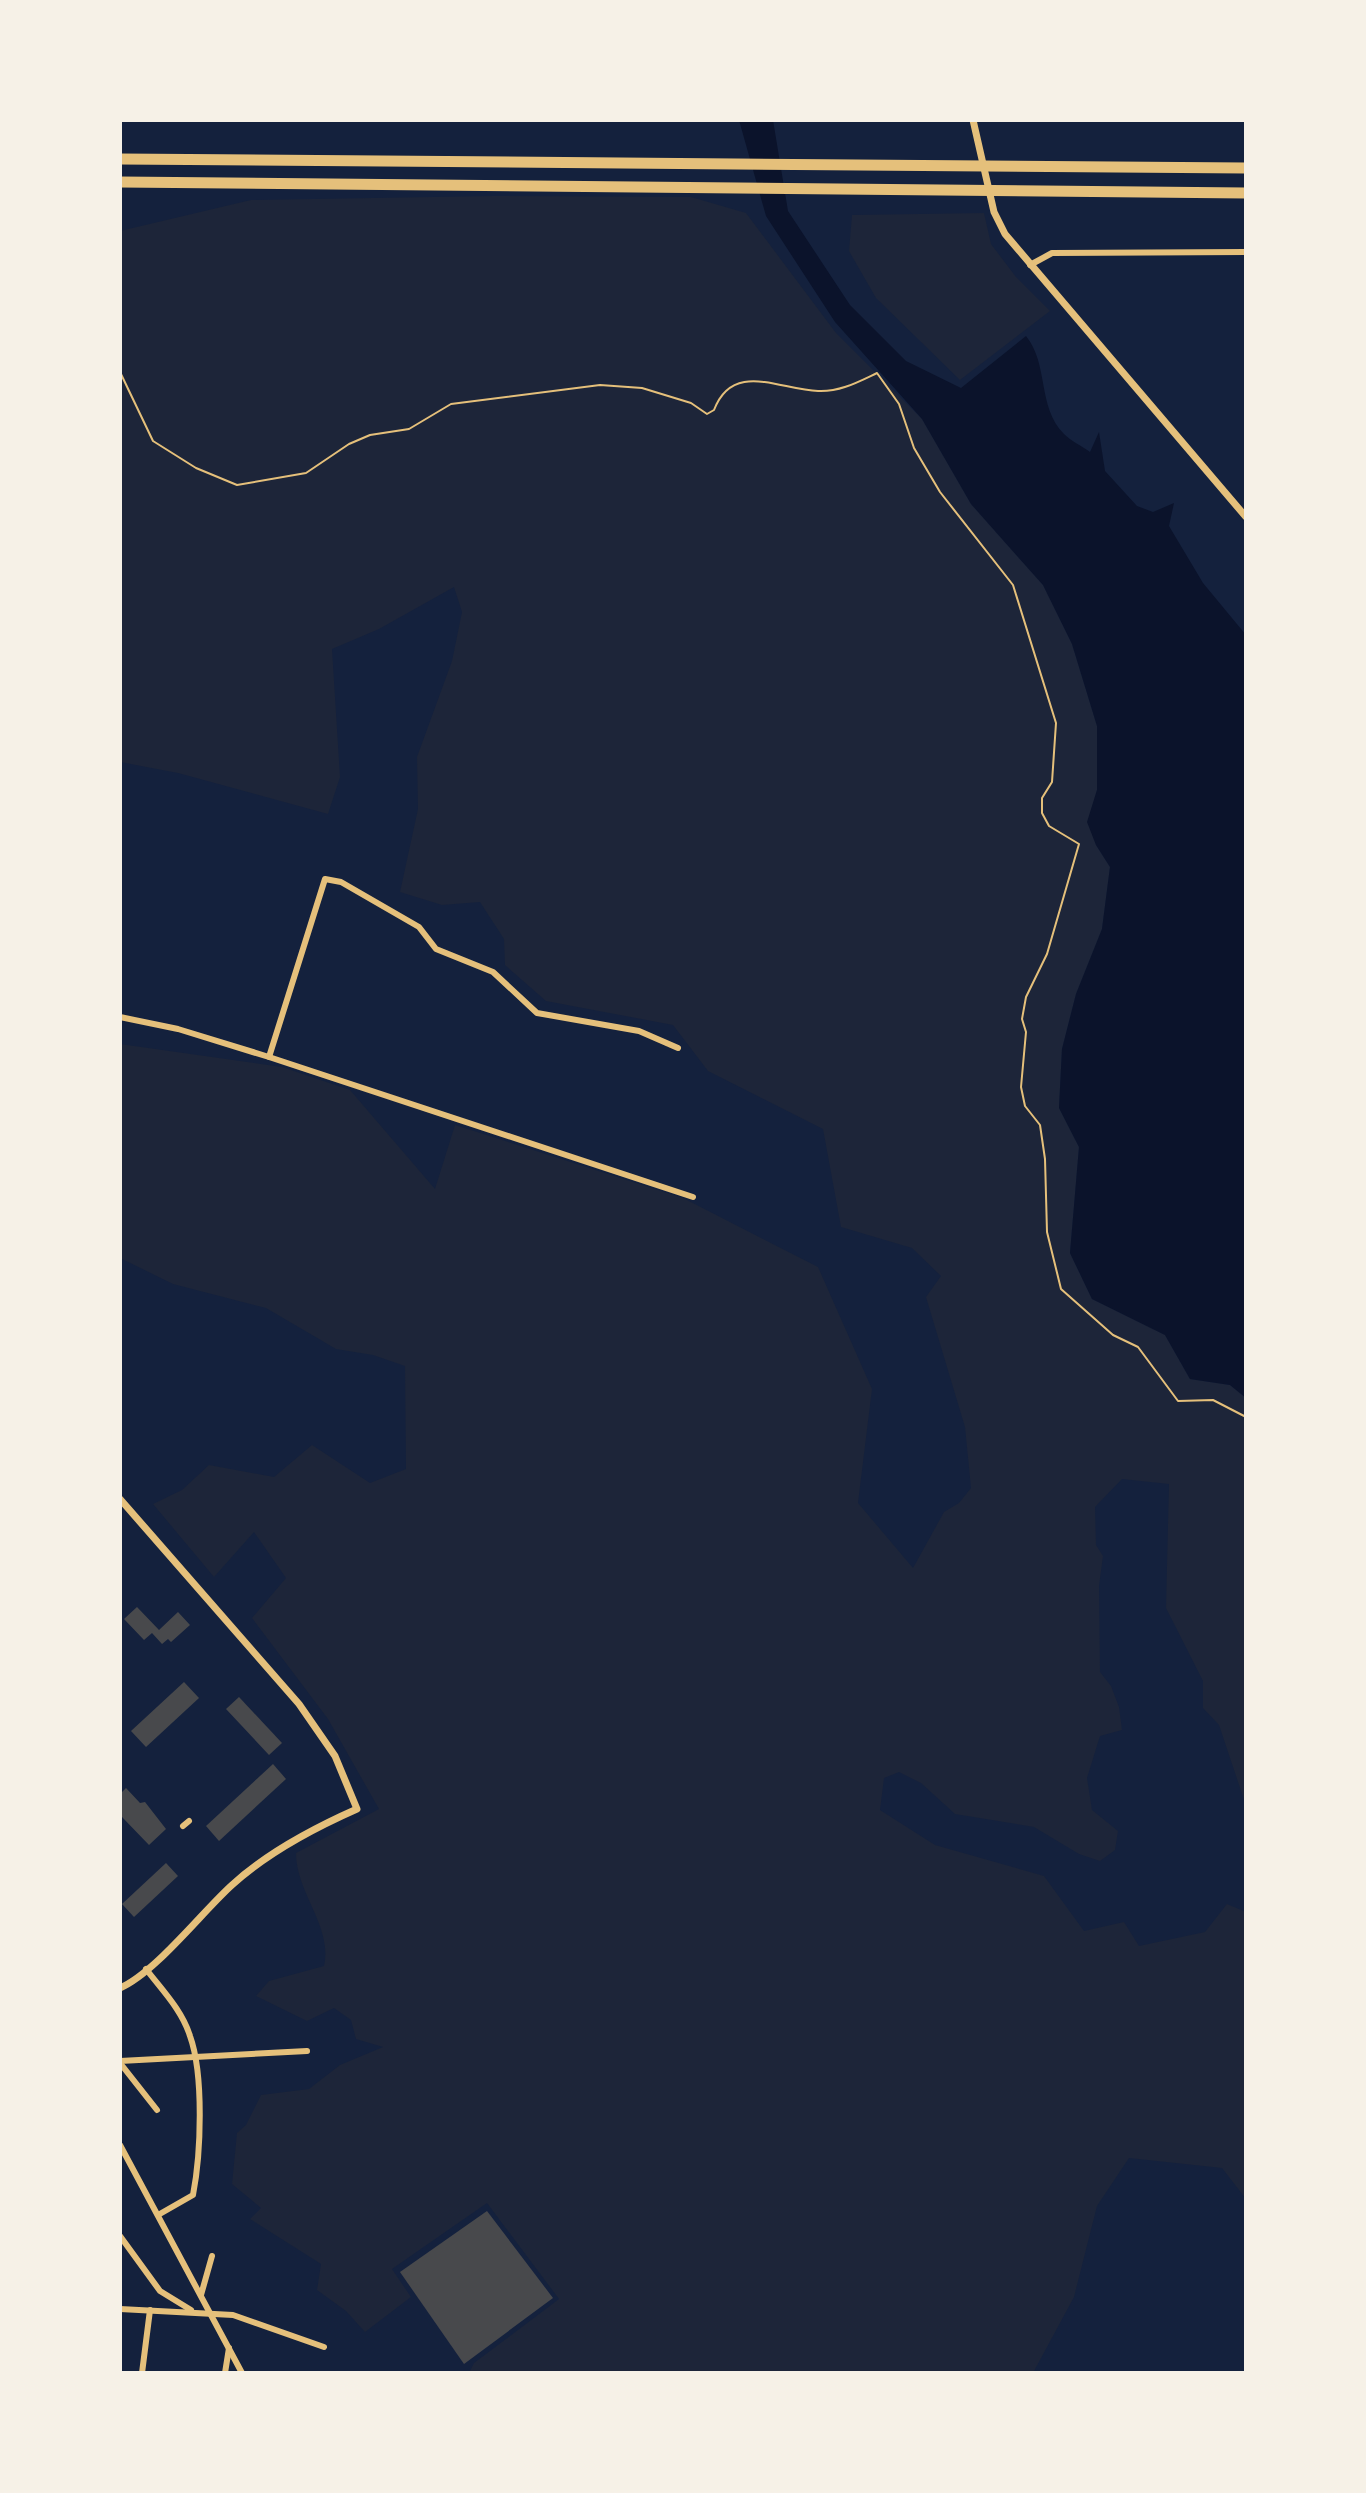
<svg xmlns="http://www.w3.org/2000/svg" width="1366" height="2493" font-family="Jost,sans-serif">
<rect width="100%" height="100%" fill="#14213d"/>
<g fill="#1d2539">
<path d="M492 196 691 197 746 213 836 333 922 419 971 504 1043 585 1072 644 1097 726V790L1088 822 1096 845 1110 867 1102 929 1076 994 1062 1049 1059 1108 1079 1147 1070 1253 1092 1299 1165 1335 1190 1379 1230 1385 1246 1398V1806L1219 1725 1203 1708V1681L1166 1608 1169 1484 1122 1479 1095 1507 1096 1545 1103 1556 1099 1586 1100 1672 1111 1686 1119 1707 1122 1730 1100 1736 1087 1778 1092 1810 1118 1831 1115 1850 1100 1861 1079 1854 1034 1827 955 1814 921 1783 899 1772 884 1778 880 1810 935 1845 1044 1876 1084 1931 1124 1922 1139 1946 1205 1932 1227 1904 1246 1912V2199L1222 2168 1129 2158 1097 2206 1074 2297 1033 2373H469L474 2363 559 2299 487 2203 392 2269 411 2297 365 2332 346 2311 317 2290 321 2264 250 2219 261 2208 232 2184 237 2133 246 2125 261 2095 309 2089 340 2065 383 2047 356 2039 351 2020 334 2008 307 2021 256 1996 269 1981 324 1966C333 1927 296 1893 296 1853L379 1809 328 1719 252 1618 286 1578 254 1532 214 1577 153 1504 182 1490 209 1465 274 1477 312 1445 370 1483 406 1469 405 1366 373 1355 336 1349 266 1308 173 1284 120 1258V1044L282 1067 350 1090 435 1189 455 1125 683 1198 818 1267 872 1389 858 1503 913 1568 944 1512 959 1503 971 1488 965 1427 926 1297 941 1276 912 1248 841 1227 823 1129 708 1071 673 1025 546 1001 505 965 504 939 480 902 442 905 400 892 418 809 417 757 452 661 462 612 454 587 379 629 332 649 340 777 328 814 178 773 120 762V231L251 200Z"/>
<polygon points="984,213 991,244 1016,277 1050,311 960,380 876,298 849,251 852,215"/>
</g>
<path fill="#0b132b" d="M739 120H773L788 211 850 305 906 361 961 388 1026 336C1049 364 1037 407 1064 434 1071 441 1082 446 1090 452L1099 432 1105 471 1137 506 1153 512 1174 503 1169 526 1203 583 1246 635V1398L1230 1385 1190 1379 1165 1335 1092 1299 1070 1253 1079 1147 1059 1108 1062 1049 1076 994 1102 929 1110 867 1096 845 1087 822 1097 790V726L1072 644 1043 585 971 504 922 419 835 322 766 216Z"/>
<g fill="#48494c">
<polygon points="137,1607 159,1630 178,1612 190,1625 171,1642 168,1639 162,1644 152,1633 144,1640 124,1619"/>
<polygon points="184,1682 199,1698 146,1747 131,1731"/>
<polygon points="239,1697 282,1743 269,1755 226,1709"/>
<polygon points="273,1764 286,1779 219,1841 206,1826"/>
<polygon points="126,1788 140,1803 145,1802 166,1829 149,1845 122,1817 120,1819 120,1794"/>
<polygon points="166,1863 178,1876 134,1917 122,1904"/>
<polygon points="487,2211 553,2298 464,2364 400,2272"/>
</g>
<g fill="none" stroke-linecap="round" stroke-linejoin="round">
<path stroke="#e5c07b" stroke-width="2" d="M120 372 153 441 196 468 237 485 306 473 349 444 370 435 409 429 451 404 600 385 642 388 691 403 707 414 714 410C733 360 780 390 818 391 840 392 858 382 877 373L899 404 914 448 940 492 1013 585 1056 723 1052 782 1042 798V813L1049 826 1079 844 1047 954 1026 997 1022 1019 1026 1032 1021 1087 1025 1106 1040 1125 1045 1159 1047 1232 1061 1289 1113 1335 1138 1347 1178 1401 1213 1400 1246 1417"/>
<g stroke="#e5c07b" stroke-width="6">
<polyline points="1030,265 1052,253 1246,252"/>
<polyline points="120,1017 178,1029 269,1057 325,879 341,882 419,927 436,949 493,972 537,1013 639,1031 678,1048"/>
<polyline points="269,1057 693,1197"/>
<polyline points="183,1826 189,1821"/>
<path d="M146 1969C162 1990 182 2010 190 2036 204 2075 201 2154 193 2195L158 2215"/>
<polyline points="120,2061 307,2051"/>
<polyline points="120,2063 157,2110"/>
<polyline points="120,2145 242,2373"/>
<polyline points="120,2236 160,2291 191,2310"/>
<polyline points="201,2295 212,2256"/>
<polyline points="120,2309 233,2315 324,2347"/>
<polyline points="142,2373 150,2310"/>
<polyline points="225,2373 229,2348"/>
</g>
<g stroke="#e5c07b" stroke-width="7">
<polyline points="973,120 994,212 1005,234 1246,517"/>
<path d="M120 1499 299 1704 335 1756 357 1809C314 1828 268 1852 232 1885 202 1912 155 1973 120 1988"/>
</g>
<g stroke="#e5c07b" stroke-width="11">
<polyline points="120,159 1246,168"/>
<polyline points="120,182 1246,193"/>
</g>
</g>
<rect width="1366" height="2493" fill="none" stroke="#f6f1e7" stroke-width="244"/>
</svg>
